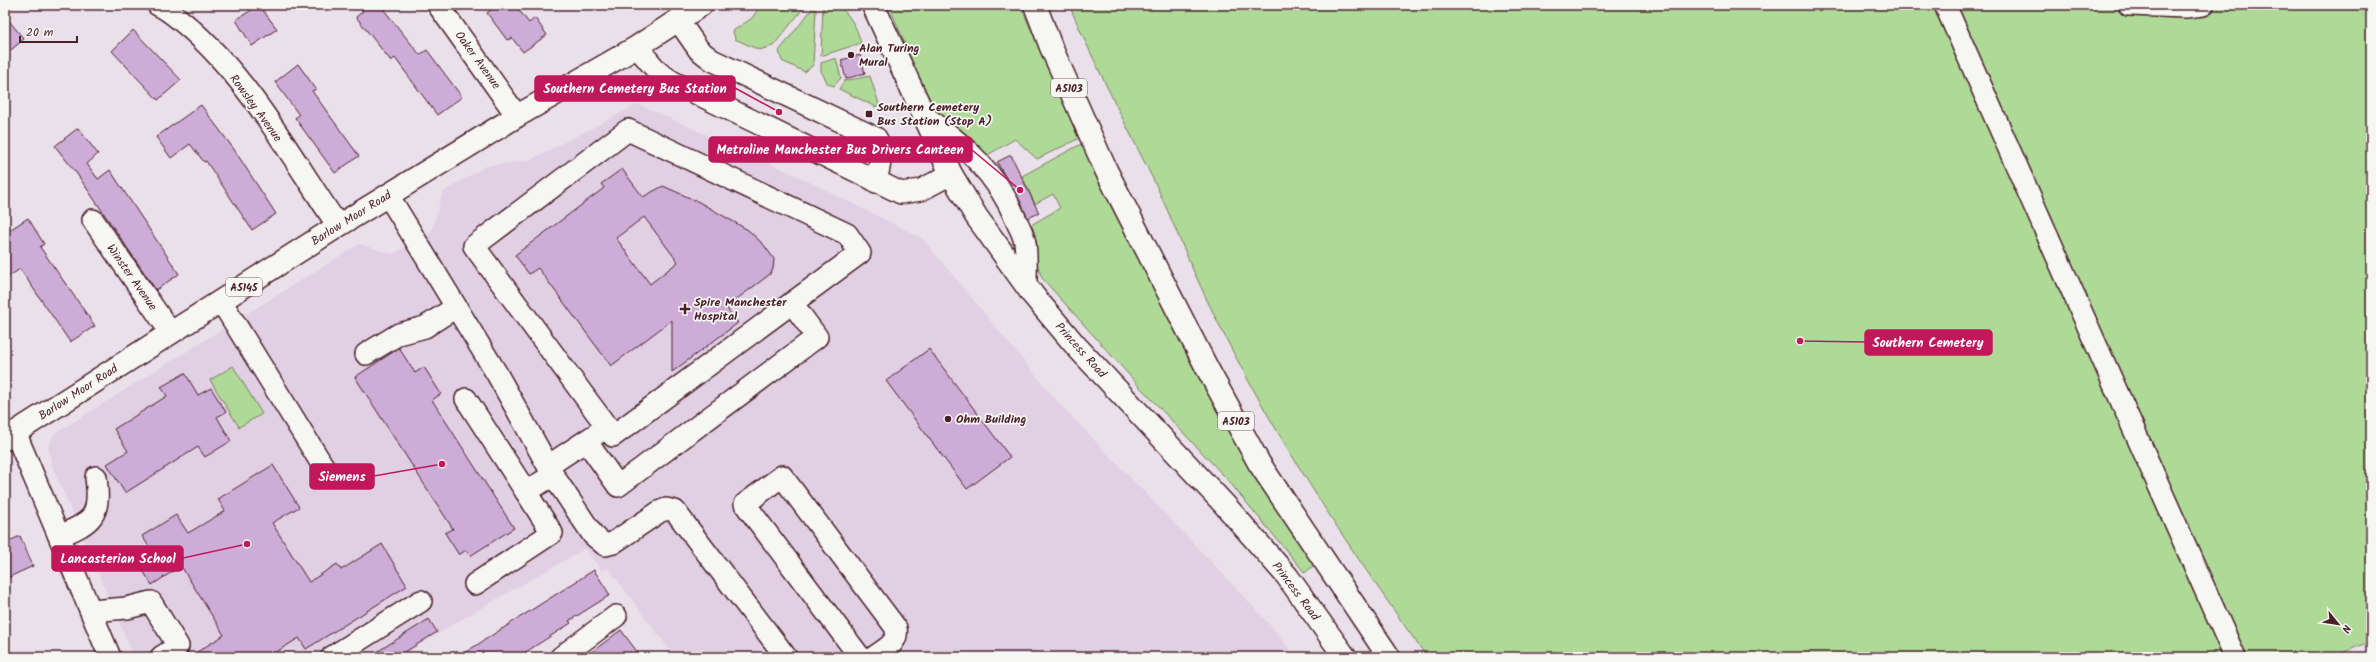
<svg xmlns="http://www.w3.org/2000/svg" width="2376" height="662" font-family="Kalam,sans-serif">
<rect width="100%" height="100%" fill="#eae0ea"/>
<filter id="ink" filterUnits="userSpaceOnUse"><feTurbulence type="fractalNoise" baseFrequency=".025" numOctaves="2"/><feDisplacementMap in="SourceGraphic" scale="8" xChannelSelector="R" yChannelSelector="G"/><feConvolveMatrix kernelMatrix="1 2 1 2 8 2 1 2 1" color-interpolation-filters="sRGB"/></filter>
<g filter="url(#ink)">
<polygon fill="#e1d0e4" points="638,104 783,169 922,238 1058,402 1221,572 1272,627 1296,657 675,657 608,568 602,571 585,549 457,622 401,657 134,657 52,466 48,448 54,434 359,244 393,254 431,232 443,192 486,166 530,160"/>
<g fill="#aed997" stroke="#7c7c61">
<polygon points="761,5 806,5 773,46 759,50 735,39 733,31 752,18"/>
<path d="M823 5H837C850 14 857 28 861 43L821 56Z"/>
<polygon points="889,5 1020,5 1080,138 1037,159 1015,139 984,157 936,112 916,71"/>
<path d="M1069 5H2371V641L2332 657H1427C1346 544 1267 426 1207 300 1189 263 1174 224 1157 187 1127 127 1096 67 1069 5Z"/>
<polygon points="812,9 816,10 813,65 805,72 782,61 779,51"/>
<polygon points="836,58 841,78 834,86 828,84 821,71 821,63"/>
<polygon points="870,76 879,104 876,107 839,89 844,81"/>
<polygon points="1083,143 1151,284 1188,353 1314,565 1305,573 1226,478 1138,385 1042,278 1024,229 1060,208 1053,194 1035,204 1022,176"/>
<polygon points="233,366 262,414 239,427 210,380"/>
</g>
<g fill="#cdacd7" stroke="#4a1f2b" fill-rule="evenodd">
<polygon points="259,5 277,29 252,46 236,20"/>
<polygon points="358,5 380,5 420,55 427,50 462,97 437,115 395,58 391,61 356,17 363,11"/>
<polygon points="497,5 515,5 529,23 535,18 547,35 523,52 512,38 507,40 487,13"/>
<polygon points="5,16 24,39 5,55"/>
<polygon points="133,30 181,80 158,100 112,51"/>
<polygon points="860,55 865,73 846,79 841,60"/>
<polygon points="298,64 316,89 312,91 359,156 335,173 295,118 299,115 275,82"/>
<polygon points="201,105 233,148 276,214 252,230 206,161 204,162 190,144 171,158 156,137"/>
<polygon points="78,128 98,154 87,164 98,179 110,170 179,274 156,290 77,174 55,146"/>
<polygon points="1011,155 1039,213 1028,218 997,162"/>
<path d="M622 169 643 197 663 186 699 202 748 230 764 245 774 259 773 269 769 275 726 307 738 323 672 372V320L611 366 538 268 529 274 515 255 604 188 601 184ZM644 217 678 262 650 284 616 238Z"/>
<polygon points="28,218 44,244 40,247 95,326 70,342 20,269 5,279 5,233"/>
<polygon points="399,348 415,373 424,367 441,394 432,400 514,528 470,556 466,550 459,555 445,533 453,529 355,377"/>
<polygon points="929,349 1010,457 967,489 886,381"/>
<polygon points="185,373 198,395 211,388 226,412 217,417 231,441 205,457 198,447 125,493 107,464 128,451 114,429 167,396 161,387"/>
<polygon points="273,465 299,507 272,523 309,582 337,564 341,570 382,544 407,586 306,649 299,638 268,657 189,657 224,635 181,566 152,585 135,558 150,548 142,536 176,515 188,533 225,511 218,499"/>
<polygon points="20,536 33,566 5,579 5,543"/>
<polygon points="594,570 610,595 569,621 571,623 518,657 458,657"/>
<polygon points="429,619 437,632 397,657 369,657"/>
<polygon points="621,630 641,657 585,657"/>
</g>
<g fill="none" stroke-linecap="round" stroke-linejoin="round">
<defs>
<g id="minor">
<path d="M158 5C168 9 176 17 185 24 248 77 292 158 338 226"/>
<polyline points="438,5 517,116"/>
<polyline points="1945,5 2235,657"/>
<polyline points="2129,5 2186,7 2203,5"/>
<path d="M678 20 699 50 712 60 876 138C885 151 879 166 876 182"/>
<polyline points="637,47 658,72 673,82 901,193 921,190 951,174"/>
<path d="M923 115C962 143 998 174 1016 220 1019 227 1024 235 1025 243 1027 257 1026 272 1026 285"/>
<polyline points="388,195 497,374 553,475 593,535 605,545 613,543 659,512 666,509 675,511 786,657"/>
<polyline points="93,220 171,333"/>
<polyline points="221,301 328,474"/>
<polyline points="366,354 399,334 425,327 456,307"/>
<polyline points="466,399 526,492 553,475"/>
<polyline points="607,427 613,436 792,303"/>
<polyline points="15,432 110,657"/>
<polyline points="548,466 607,427 474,246 628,130 847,234 860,253 792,303 817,337 618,486 587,442"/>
<path d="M59 536C93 522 101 516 96 477"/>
<polyline points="475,584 552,533 526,492"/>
<polyline points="91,611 127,608 151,602 178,646 161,657"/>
<polyline points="332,657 421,601"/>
<polyline points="561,657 616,616"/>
<path d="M860 657 745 504 782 476 896 628C899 643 885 649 874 657"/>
</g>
<polyline id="major" points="5,439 338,226 517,116 637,47 701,5"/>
<g id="highway">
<polyline points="873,5 951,174 976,216 1033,295 1076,346 1224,504 1287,576 1345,657"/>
<polyline points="1035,5 1051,47 1106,170 1207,368 1259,463 1389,657"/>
</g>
</defs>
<use href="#minor" stroke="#4a1f2b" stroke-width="24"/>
<use href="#major" stroke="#4a1f2b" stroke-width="25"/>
<use href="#highway" stroke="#4a1f2b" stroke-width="25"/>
<use href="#minor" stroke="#f6f6f2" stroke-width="21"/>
<use href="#major" stroke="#f6f6f2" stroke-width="22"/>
<use href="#highway" stroke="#f6f6f2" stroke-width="22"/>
</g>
</g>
<g fill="#4a1f2b" stroke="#f6f6f2" stroke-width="1.5">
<circle cx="851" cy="55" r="4"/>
<rect x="865" y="110" width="8" height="8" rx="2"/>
<path d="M683 303h4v4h4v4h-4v4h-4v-4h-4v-4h4z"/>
<circle cx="948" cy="419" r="4"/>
</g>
<g text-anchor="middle" stroke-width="3.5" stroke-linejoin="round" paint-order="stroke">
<g fill="#f6f6f2" stroke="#7e6067" stroke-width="1">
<rect x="1051" y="79" width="36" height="18" rx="3"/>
<rect x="226" y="278" width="36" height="18" rx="3"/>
<rect x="1218" y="412" width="36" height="18" rx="3"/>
</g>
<g font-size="11" font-weight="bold" fill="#4a1f2b">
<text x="1069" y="92">A5103</text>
<text x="244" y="291">A5145</text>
<text x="1236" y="425">A5103</text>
</g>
<g font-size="12" font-weight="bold" fill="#4a1f2b" stroke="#f6f6f2" text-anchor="start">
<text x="859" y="52">Alan Turing<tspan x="859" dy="14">Mural</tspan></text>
<text x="877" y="111">Southern Cemetery<tspan x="877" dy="14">Bus Station (Stop A)</tspan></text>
<text x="694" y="306">Spire Manchester<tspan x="694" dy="14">Hospital</tspan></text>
<text x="956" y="423">Ohm Building</text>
</g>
<g font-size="12" fill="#4a1f2b" stroke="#f6f6f2">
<text transform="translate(478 60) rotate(54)" y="4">Oaker Avenue</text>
<text transform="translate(256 108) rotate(54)" y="4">Rowsley Avenue</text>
<text transform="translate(351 218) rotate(-32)" y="4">Barlow Moor Road</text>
<text transform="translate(132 277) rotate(55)" y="4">Winster Avenue</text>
<text transform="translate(1081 350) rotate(48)" y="4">Princess Road</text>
<text transform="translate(78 392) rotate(-33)" y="4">Barlow Moor Road</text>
<text transform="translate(1296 591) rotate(53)" y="4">Princess Road</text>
</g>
</g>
<path fill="none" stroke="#c2185b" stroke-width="1.5" d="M779 112L735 88M1020 190L972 150M1800 341L1865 342M442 464L374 476M247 544L183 558"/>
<g fill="#c2185b" stroke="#f6f6f2" stroke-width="1.5">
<circle cx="779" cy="112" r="4"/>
<circle cx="1020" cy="190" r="4"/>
<circle cx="1800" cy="341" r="4"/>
<circle cx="442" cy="464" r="4"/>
<circle cx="247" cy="544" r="4"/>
</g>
<g fill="#c2185b" stroke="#c2185b" stroke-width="1.5">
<rect x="535" y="76" width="200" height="25" rx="4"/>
<rect x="709" y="137" width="263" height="25" rx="4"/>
<rect x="1865" y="330" width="127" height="25" rx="4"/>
<rect x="310" y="464" width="64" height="25" rx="4"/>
<rect x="52" y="546" width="131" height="25" rx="4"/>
</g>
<g font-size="13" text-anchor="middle" font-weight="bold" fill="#fff">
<text x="635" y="93">Southern Cemetery Bus Station</text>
<text x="840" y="154">Metroline Manchester Bus Drivers Canteen</text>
<text x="1928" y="347">Southern Cemetery</text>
<text x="342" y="481">Siemens</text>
<text x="118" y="563">Lancasterian School</text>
</g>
<rect width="2376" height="662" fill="none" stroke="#f6f6f2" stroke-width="20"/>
<rect x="10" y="10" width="2356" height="642" fill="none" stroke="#4a1f2b" stroke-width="1.5" filter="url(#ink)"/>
<g transform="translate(2338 624) rotate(120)" stroke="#f6f6f2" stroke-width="3" paint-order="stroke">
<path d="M0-3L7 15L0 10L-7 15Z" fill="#4a1f2b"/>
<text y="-6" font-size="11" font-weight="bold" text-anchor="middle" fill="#4a1f2b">N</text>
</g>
<path d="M20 36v6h57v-6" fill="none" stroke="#4a1f2b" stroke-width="2"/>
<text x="26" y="36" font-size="12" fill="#4a1f2b" stroke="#f6f6f2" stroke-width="3" paint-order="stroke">20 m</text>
</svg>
